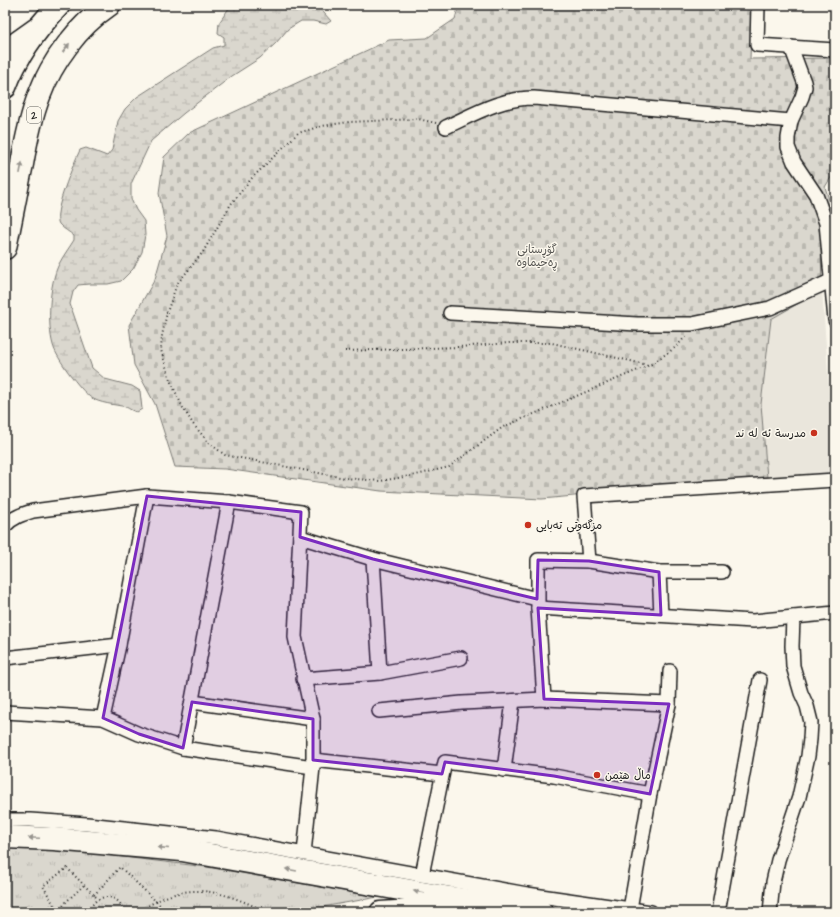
<svg xmlns="http://www.w3.org/2000/svg" width="840" height="917" font-family="'Architects Daughter','Playpen Sans Arabic',sans-serif">
<defs>
<pattern id="grass-tufts" width="24" height="20" patternUnits="userSpaceOnUse"><rect width="24" height="20" fill="#dad7ce"/><path d="M3 7l-1-3M5 7V3M7 7l1-3M15 17l-1-3M17 17v-4M19 17l1-3" fill="none" stroke="#bab8b0"/></pattern>
<pattern id="wetland-marsh" width="20" height="14" patternUnits="userSpaceOnUse"><rect width="20" height="14" fill="#dad7ce"/><path d="M1 5h8M5 5V1M11 12h8M15 12V8" fill="none" stroke="#bab8b0"/></pattern>
<pattern id="cemetery-stones" width="16" height="16" patternUnits="userSpaceOnUse"><rect width="16" height="16" fill="#dad7ce"/><path d="M2 7V4a2 2 0 0 1 4 0v3zM10 15v-3a2 2 0 0 1 4 0v3z" fill="#bab8b0"/></pattern>
</defs>
<rect width="100%" height="100%" fill="#fbf7ec"/>
<filter id="ink" filterUnits="userSpaceOnUse"><feTurbulence type="fractalNoise" baseFrequency=".025" numOctaves="2"/><feDisplacementMap in="SourceGraphic" scale="8" xChannelSelector="R" yChannelSelector="G"/><feConvolveMatrix kernelMatrix="1 2 1 2 8 2 1 2 1" color-interpolation-filters="sRGB"/></filter>
<g filter="url(#ink)">
<polygon fill="#eae6dc" points="822,290 835,472 767,478 761,404 771,319"/>
<polygon fill="url(#grass-tufts)" stroke="#7b7a75" points="5,847 38,847 207,867 378,897 294,912 5,912"/>
<path fill="url(#wetland-marsh)" stroke="#7b7a75" d="M231 5H317L331 21 326 24 313 21H301L288 29 276 43 260 58 232 76 184 113 151 141 131 184V199L136 210 144 221 145 235 142 252 133 269 121 281 108 284H89L78 285 73 292 70 304 92 368 105 379 132 386 140 391 142 409 137 412C132 411 130 409 126 407 114 404 100 404 90 397 80 389 56 358 53 345 47 324 49 284 59 264 63 256 69 248 74 240V236C70 232 63 229 59 224 52 214 74 163 80 150L86 148 107 156 112 150 118 121 125 109 137 97 213 48 224 45V37L218 33 219 23Z"/>
<polygon fill="url(#cemetery-stones)" stroke="#7b7a75" points="459,5 752,5 750,59 835,58 835,171 825,187 835,219 835,242 821,248 822,290 771,319 761,404 767,478 542,499 381,491 225,469 175,467 155,404 134,365 129,325 155,279 167,236 159,193 164,157 189,133 389,40 427,38 455,19"/>
<g fill="none" stroke-linecap="round" stroke-linejoin="round">
<defs>
<g id="street">
<polyline points="758,5 757,45 835,50"/>
<polyline points="791,47 804,82 805,87 802,97 791,121 788,138 788,147 794,162 816,195 826,223 835,320"/>
<path d="M446 127C476 113 501 98 534 98L791 121"/>
<polyline points="450,313 637,324 692,324 770,308 835,279"/>
<path d="M5 526C13 517 23 514 33 511L147 496 229 502 301 512 295 637 313 719V767L304 853"/>
<polyline points="300,537 373,559 537,599"/>
<polyline points="373,559 380,673"/>
<polyline points="589,561 584,496 835,480"/>
<polyline points="659,572 661,615"/>
<polyline points="538,608 753,621 835,613"/>
<polyline points="5,658 119,645"/>
<polyline points="303,679 380,673 461,658"/>
<polyline points="544,699 538,608 538,560 589,561 659,572 722,572"/>
<polyline points="192,702 313,719"/>
<polyline points="379,711 462,703 544,699 669,704"/>
<polyline points="5,712 103,718 139,734 183,748 313,767"/>
<polyline points="103,718 119,645 147,496"/>
<polyline points="183,748 229,502"/>
<polyline points="313,760 442,774"/>
<polyline points="504,770 513,701"/>
<polyline points="5,820 30,820 87,824 216,838 527,894 651,912"/>
<polyline points="422,875 445,762 554,776 650,794"/>
<polyline points="630,909 650,794 669,704 670,671"/>
<polyline points="718,912 760,680"/>
<polyline points="770,912 773,882 778,860 799,797 808,756 810,739 811,722 807,706 801,693 793,666 792,646 793,617"/>
</g>
<polyline id="secondary" points="5,49 36,27"/>
<polyline id="primary" points="380,912 412,910 479,910"/>
<g id="highway">
<path d="M5 87C17 55 35 30 59 5"/>
<path d="M5 248C11 220 16 192 22 164 26 141 31 117 39 96 52 61 78 26 109 5"/>
<polyline points="5,837 54,839 182,850 450,898 535,910 541,912"/>
</g>
</defs>
<use href="#street" stroke="#1c1c1c" stroke-width="16"/>
<use href="#secondary" stroke="#1c1c1c" stroke-width="21"/>
<use href="#primary" stroke="#1c1c1c" stroke-width="23"/>
<use href="#highway" stroke="#1c1c1c" stroke-width="25"/>
<g stroke="#1c1c1c" stroke-width="2" stroke-dasharray="1 3" stroke-linecap="butt">
<polyline points="436,123 418,119 349,122 322,126 298,133 252,178 231,204 203,252 177,284 167,312 162,336 161,350 170,380 183,408 193,424 209,443 225,455 345,478 380,481 416,475 449,467 503,427 650,365 676,347 686,336"/>
<polyline points="345,351 458,347 509,343 552,343 648,365"/>
<polyline points="94,895 120,867 164,909 161,912"/>
<polyline points="58,912 43,886 67,868 98,899"/>
<polyline points="58,912 67,901 84,885"/>
<path d="M89 912C95 892 119 892 124 912"/>
<path d="M138 912C171 890 196 885 234 898 245 902 255 906 265 912"/>
</g>
<use href="#street" stroke="#fbf7ec" stroke-width="13"/>
<use href="#secondary" stroke="#fbf7ec" stroke-width="18"/>
<use href="#primary" stroke="#fbf7ec" stroke-width="20"/>
<use href="#highway" stroke="#fbf7ec" stroke-width="22"/>
</g>
<defs><path id="oneway-solid" d="M-6-.8H1V-3.2L6.5 0L1 3.2V.8H-6Z"/></defs>
<g fill="#97948e">
<use href="#oneway-solid" transform="translate(66 48) rotate(-53)"/>
<use href="#oneway-solid" transform="translate(21 168) rotate(-79)"/>
<use href="#oneway-solid" transform="translate(34 838) rotate(-178)"/>
<use href="#oneway-solid" transform="translate(163 848) rotate(-175)"/>
<use href="#oneway-solid" transform="translate(291 870) rotate(-170)"/>
<use href="#oneway-solid" transform="translate(419 892) rotate(-170)"/>
</g>
</g>
<path fill="#7b2cbf" fill-opacity="0.2" stroke="#7b2cbf" stroke-width="3" stroke-linejoin="round" d="M147 496 301 512 300 537 373 559 537 599 538 560 589 561 659 572 661 615 538 608 544 699 669 704 650 794 554 776 445 762 442 774 313 760V719L192 702 183 748 139 734 103 718Z"/>
<g fill="#c8321e" stroke="#fbf7ec" stroke-width="1.5">
<circle cx="814" cy="433" r="4"/>
<circle cx="528" cy="525" r="4"/>
<circle cx="597" cy="775" r="4"/>
</g>
<g text-anchor="middle" stroke-width="3" stroke-linejoin="round" paint-order="stroke">
<rect fill="#fbf7ec" stroke="#5f5e5a" stroke-width="1" x="27" y="107" width="14" height="16" rx="3"/>
<g font-size="10" font-weight="bold" fill="#1c1c1c">
<text x="34" y="119">2</text>
</g>
<g font-size="11" fill="#555451" stroke="#fbf7ec">
<text x="537" y="253">گۆڕستانی<tspan x="537" dy="13">ڕەحیماوە</tspan></text>
</g>
<g font-size="11" fill="#1c1c1c" stroke="#fbf7ec" text-anchor="start">
<text x="806" y="437" text-anchor="end">مدرسة ئه له ند</text>
<text x="536" y="529">مزگەوتی تەبایی</text>
<text x="605" y="779">ماڵ هێمن</text>
</g>
</g>
<rect width="840" height="917" fill="none" stroke="#fbf7ec" stroke-width="20"/>
<rect x="10" y="10" width="820" height="897" fill="none" stroke="#1c1c1c" stroke-width="1.5" filter="url(#ink)"/>
</svg>
